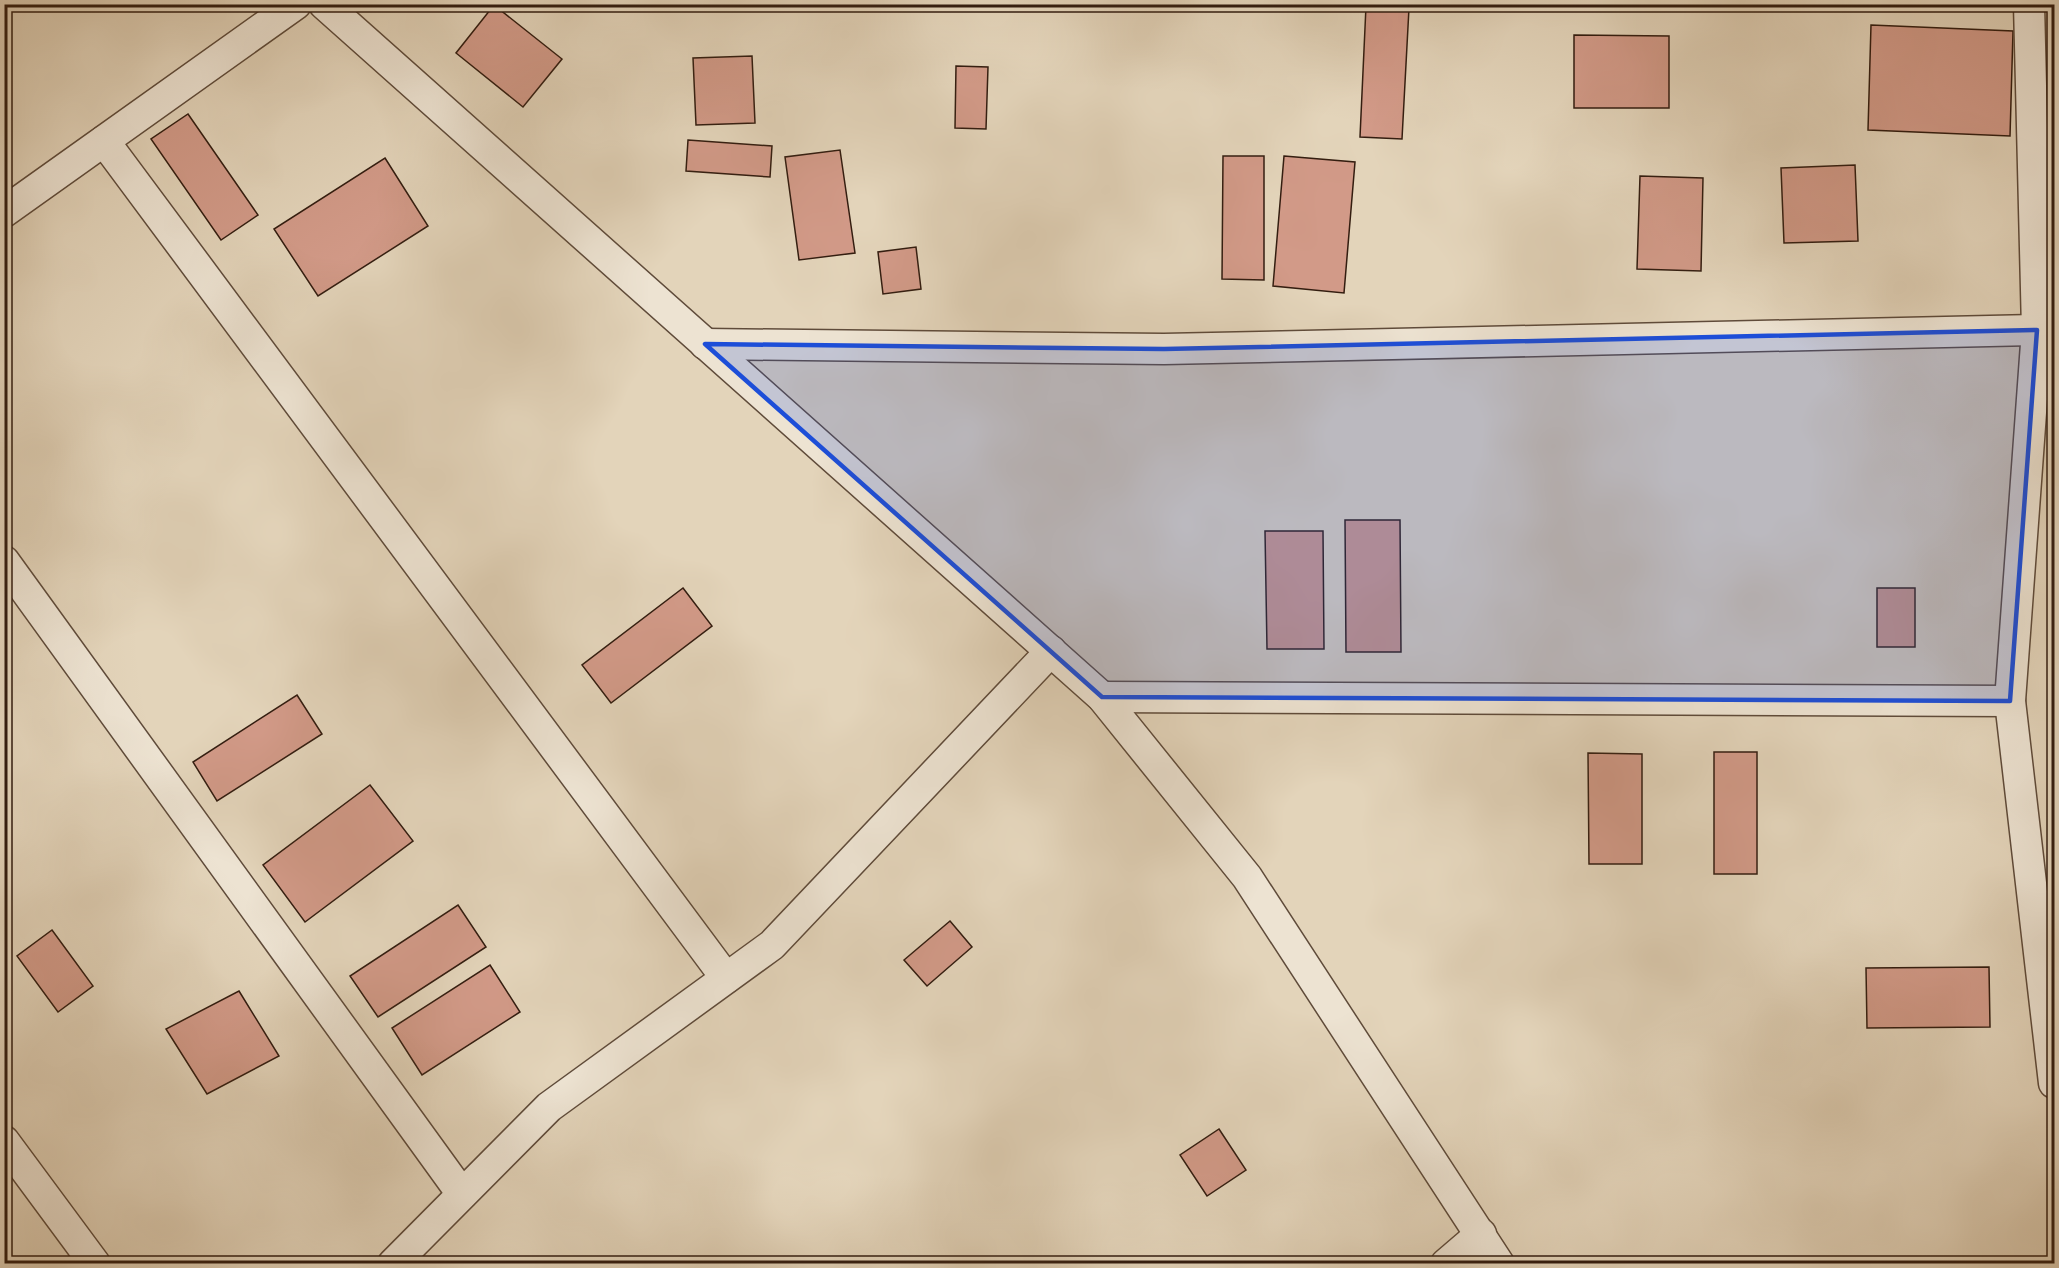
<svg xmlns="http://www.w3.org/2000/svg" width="2059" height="1268" font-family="'IM FELL French Canon',serif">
<rect width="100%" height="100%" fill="#e3d4ba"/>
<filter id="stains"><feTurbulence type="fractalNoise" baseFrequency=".00333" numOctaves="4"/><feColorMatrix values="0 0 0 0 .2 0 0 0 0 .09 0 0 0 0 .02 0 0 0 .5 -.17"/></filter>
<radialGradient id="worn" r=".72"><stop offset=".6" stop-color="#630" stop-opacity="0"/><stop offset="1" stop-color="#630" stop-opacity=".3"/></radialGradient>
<g fill="#d29a88" stroke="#331d10" stroke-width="1.5">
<polygon points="494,5 562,59 523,107 456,53"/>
<polygon points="1366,6 1409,8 1402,139 1360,137"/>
<polygon points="1871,25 2013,31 2010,136 1868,130"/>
<polygon points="1574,35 1669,36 1669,108 1574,108"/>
<polygon points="752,56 755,123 696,125 693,58"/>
<polygon points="956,66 988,67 986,129 955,128"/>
<polygon points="188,114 258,215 221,240 151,139"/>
<polygon points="688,140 772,146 770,177 686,171"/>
<polygon points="840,150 855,253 799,260 785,157"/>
<polygon points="1223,156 1264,156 1264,280 1222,279"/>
<polygon points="1284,156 1355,162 1344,293 1273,286"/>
<polygon points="385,158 428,226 318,296 274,229"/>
<polygon points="1855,165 1858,241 1784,243 1781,168"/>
<polygon points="1640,176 1703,178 1701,271 1637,269"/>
<polygon points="916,247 921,289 883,294 878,252"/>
<polygon points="1345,520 1400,520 1401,652 1346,652"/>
<polygon points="1265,531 1323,531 1324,649 1267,649"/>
<polygon points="683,588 712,626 611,703 582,665"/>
<rect x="1877" y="588" width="38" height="59"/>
<polygon points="297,695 322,734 217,801 193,762"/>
<rect x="1714" y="752" width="43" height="122"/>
<polygon points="1588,753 1642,754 1642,864 1589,864"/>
<polygon points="370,785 413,841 305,922 263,865"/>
<polygon points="458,905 486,947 378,1017 350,976"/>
<polygon points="950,921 972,947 927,986 904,960"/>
<polygon points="52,930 93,986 58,1012 17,956"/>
<polygon points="490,965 520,1012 422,1075 392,1028"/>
<polygon points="1989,967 1990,1027 1867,1028 1866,968"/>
<polygon points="239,991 279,1056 207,1094 166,1029"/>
<polygon points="1219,1129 1246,1170 1207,1196 1180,1155"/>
</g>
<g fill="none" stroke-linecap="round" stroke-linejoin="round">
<defs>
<g id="minor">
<polyline points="324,4 1102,697 1247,877 1499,1264"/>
<polyline points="2029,4 2037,330 2010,701 2054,1083"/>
<polyline points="104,141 726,978"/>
<polyline points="4,212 296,4"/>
<polyline points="705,344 1164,349 2037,330 2054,333"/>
<polyline points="4,561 462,1194"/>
<polyline points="1102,697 2010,701"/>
<polyline points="4,1141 95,1264"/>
<polyline points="393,1264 549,1107 772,945 1051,651"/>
<polyline points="1446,1264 1481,1234"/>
</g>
</defs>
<use href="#minor" stroke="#5f4b3a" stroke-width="33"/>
<use href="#minor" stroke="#ede3d2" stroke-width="30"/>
</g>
<path fill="#1d4ed8" fill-opacity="0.2" stroke="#1d4ed8" stroke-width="4.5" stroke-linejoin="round" d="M2037 330 2010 701 1102 697 705 344 1164 349Z"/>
<rect width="2059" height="1268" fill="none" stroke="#e3d4ba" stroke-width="24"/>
<rect x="6" y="6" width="2047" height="1256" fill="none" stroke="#331d10" stroke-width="3"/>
<rect x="12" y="12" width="2035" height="1244" fill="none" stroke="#331d10" stroke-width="1.5"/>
<rect width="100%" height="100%" filter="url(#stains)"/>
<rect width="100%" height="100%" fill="url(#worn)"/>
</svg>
